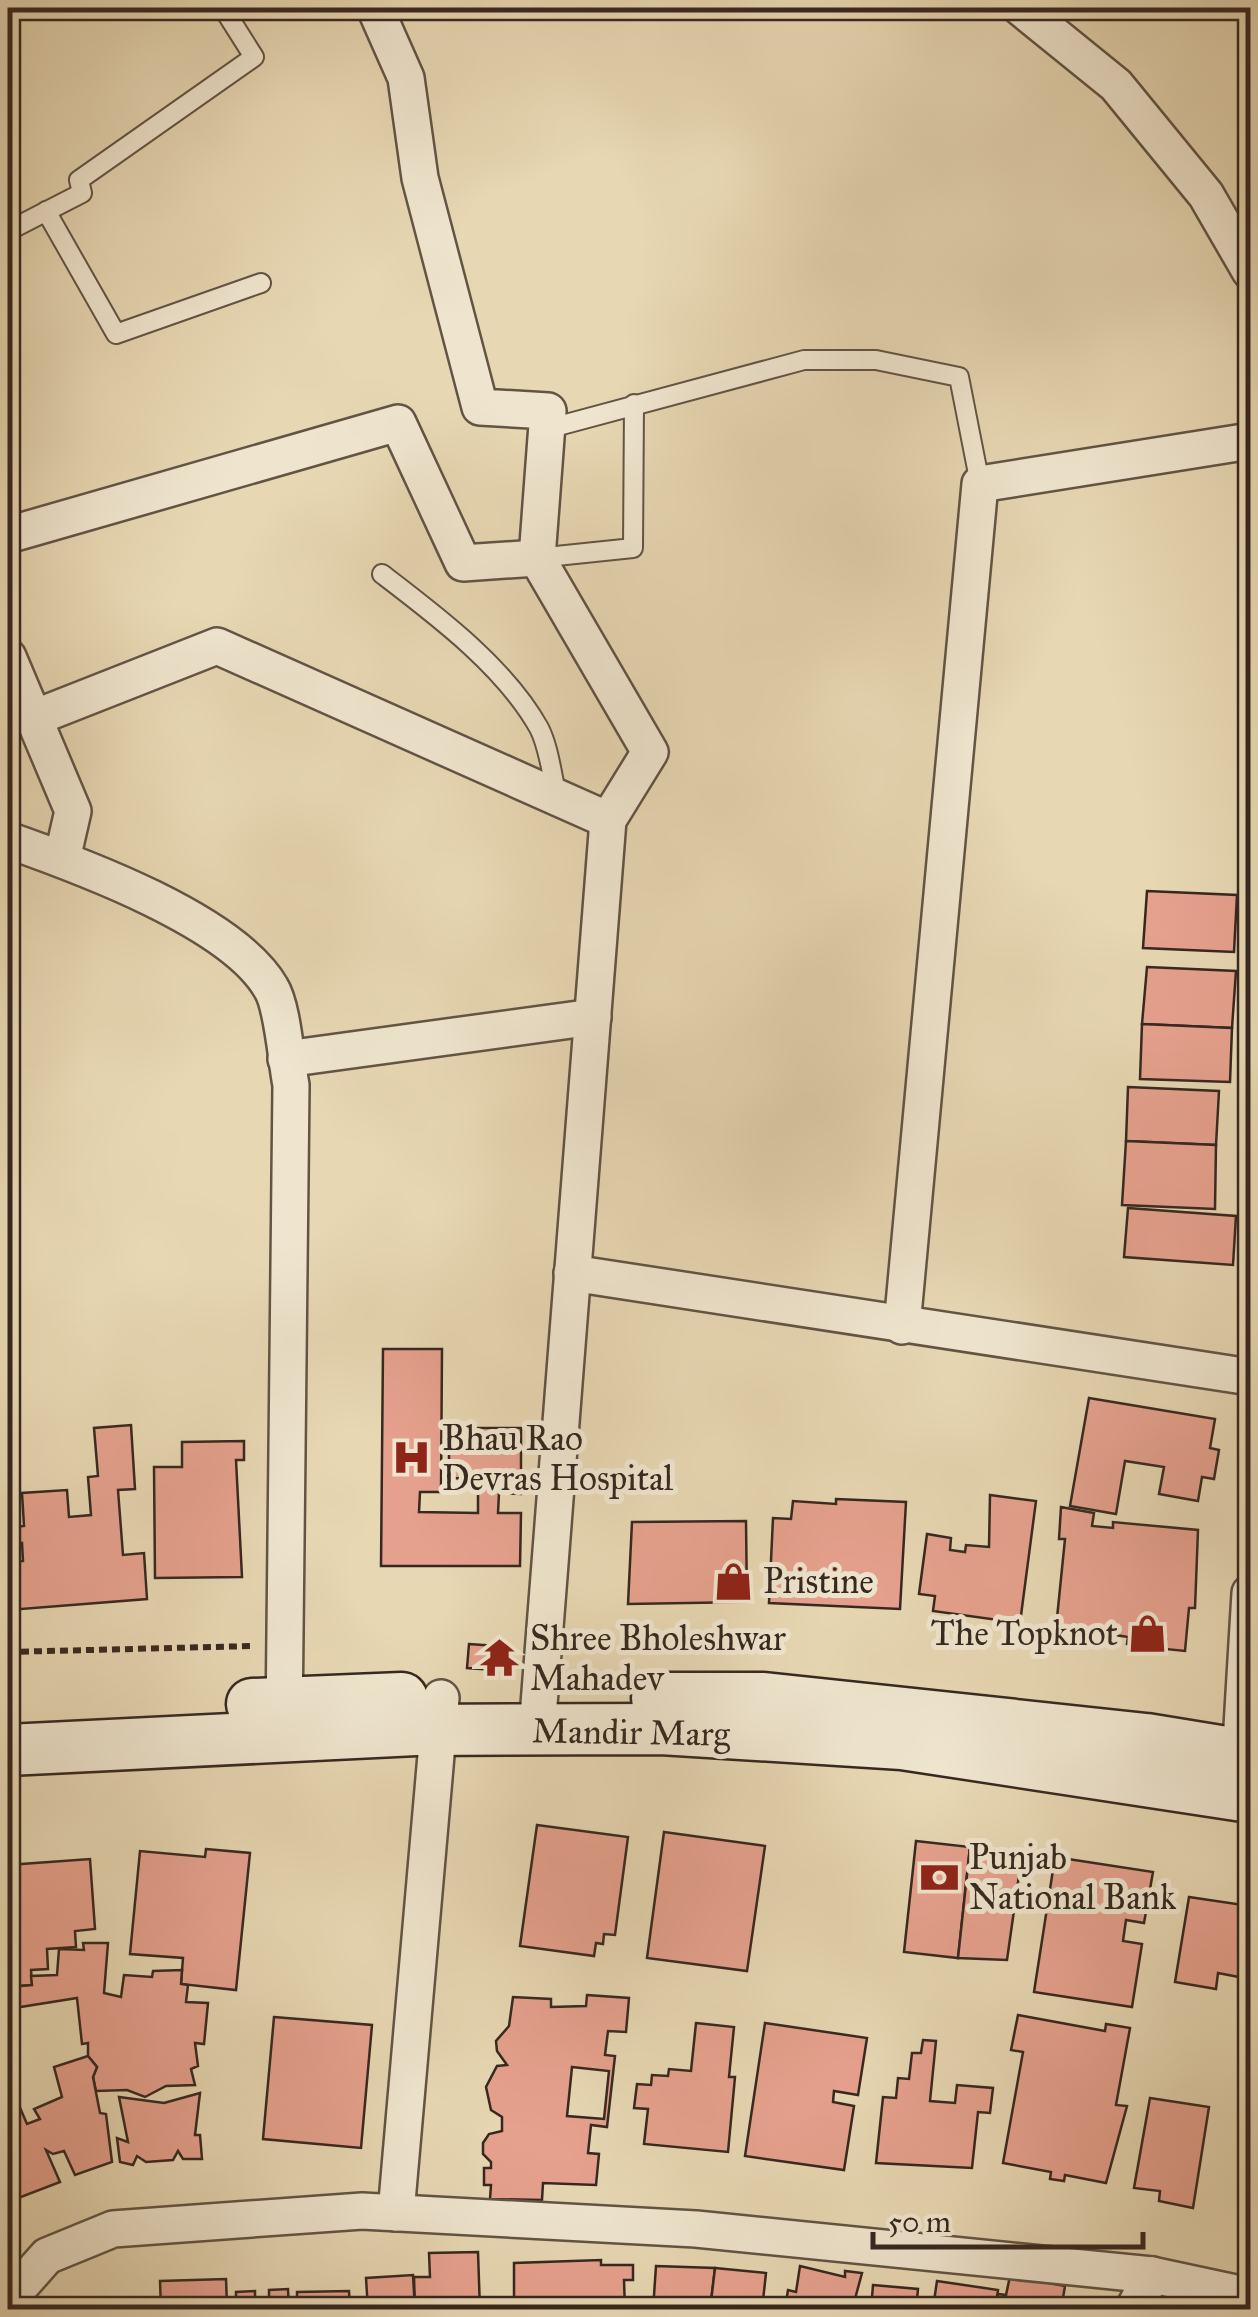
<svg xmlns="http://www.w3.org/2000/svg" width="1258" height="2317" font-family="'IM FELL Great Primer',serif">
<rect width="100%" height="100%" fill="#e7d7b3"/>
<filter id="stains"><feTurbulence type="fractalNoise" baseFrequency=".002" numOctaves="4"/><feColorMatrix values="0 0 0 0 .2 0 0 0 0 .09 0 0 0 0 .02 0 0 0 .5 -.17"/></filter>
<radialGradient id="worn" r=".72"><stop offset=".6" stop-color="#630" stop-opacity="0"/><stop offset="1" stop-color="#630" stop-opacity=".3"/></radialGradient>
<g fill="#e6a18e" stroke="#362820" stroke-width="2.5" fill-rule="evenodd">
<polygon points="1147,891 1237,895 1234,952 1143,948"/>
<polygon points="1147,967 1236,971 1232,1028 1142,1024"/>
<polygon points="1142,1024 1232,1028 1230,1082 1140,1079"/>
<polygon points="1128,1087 1219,1091 1216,1145 1126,1141"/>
<polygon points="1126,1141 1216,1145 1215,1209 1122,1205"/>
<polygon points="1128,1208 1236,1216 1233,1265 1124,1257"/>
<polygon points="383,1349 442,1349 441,1492 420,1492 419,1512 478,1513 478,1479 449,1478 449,1428 521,1428 521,1494 499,1493 498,1513 521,1513 520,1566 381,1566"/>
<polygon points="1089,1398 1215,1419 1210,1448 1219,1450 1214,1479 1202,1477 1198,1501 1159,1494 1164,1467 1125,1461 1116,1514 1070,1506"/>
<polygon points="131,1425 135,1489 118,1490 123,1555 144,1553 147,1599 9,1610 8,1563 23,1561 22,1543 15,1544 15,1527 24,1526 22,1493 67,1490 69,1517 91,1515 88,1477 98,1476 94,1428"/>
<polygon points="244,1441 244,1460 236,1460 242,1577 155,1578 154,1467 182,1467 182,1442"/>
<polygon points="990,1495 1036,1501 1020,1623 933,1611 935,1596 919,1594 927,1534 951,1538 950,1550 965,1552 966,1545 989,1547"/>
<polygon points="836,1499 906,1502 900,1609 769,1603 773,1518 791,1519 793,1501 836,1504"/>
<polygon points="1061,1507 1094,1513 1092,1526 1113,1528 1113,1522 1198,1530 1195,1608 1189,1608 1185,1651 1165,1649 1166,1639 1149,1637 1148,1647 1127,1644 1128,1637 1115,1635 1114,1643 1094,1641 1095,1632 1079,1631 1078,1640 1060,1639 1061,1629 1056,1628 1065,1539 1059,1539"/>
<polygon points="746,1521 747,1602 628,1604 632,1522"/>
<polygon points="469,1644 496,1646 494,1670 467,1668"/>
<polygon points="537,1825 628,1837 615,1935 604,1934 603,1944 596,1943 594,1956 520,1946"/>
<polygon points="664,1832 765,1846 747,1971 647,1958"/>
<polygon points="916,1841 970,1847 958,1958 904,1952"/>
<polygon points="970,1847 1022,1854 1007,1960 958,1958"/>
<polygon points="206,1849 250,1853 236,1990 181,1984 183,1958 130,1954 140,1851 205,1857"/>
<polygon points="1055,1857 1153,1872 1144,1923 1126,1920 1123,1941 1142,1944 1132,2007 1034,1992"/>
<polygon points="90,1859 95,1929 75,1931 76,1947 47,1949 48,1969 31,1970 32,1985 8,1987 8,1865"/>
<polygon points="1189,1897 1250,1906 1250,1999 1241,1997 1244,1978 1218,1973 1216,1989 1175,1982"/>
<polygon points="83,1943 108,1943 104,1993 121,1997 124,1975 152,1977 153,1971 182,1970 181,1984 188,1985 186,2002 208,2003 204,2044 195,2043 198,2066 191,2069 195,2085 166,2086 145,2097 127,2090 96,2091 93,2077 97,2067 88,2056 88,2043 82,2044 77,1998 8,2009 8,1987 32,1985 31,1976 57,1975 59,1949 84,1950"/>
<path d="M587 1995 629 1998 626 2032 608 2031 605 2055 615 2056 607 2127 591 2125 588 2153 599 2154 596 2185 543 2183 542 2200 490 2199 491 2185H484V2168H491V2162L483 2154V2143L489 2134 502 2131V2117L491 2110 486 2087 497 2066 507 2065 497 2051 496 2041 509 2026 513 1997 551 1999V2007L586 2006ZM572 2067 609 2071 604 2119 567 2116Z"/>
<polygon points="1018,2015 1105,2031 1106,2024 1130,2028 1116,2105 1127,2106 1106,2183 1065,2175 1064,2181 1050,2179 1051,2172 1003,2163 1023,2052 1011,2050"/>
<polygon points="274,2017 372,2025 361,2148 263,2139"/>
<polygon points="696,2023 734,2027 729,2077 735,2077 728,2152 644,2144 648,2109 634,2108 637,2084 651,2085 652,2075 668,2076 669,2069 691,2071"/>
<polygon points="765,2023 867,2038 858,2095 834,2091 833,2102 854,2106 844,2170 745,2156"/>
<polygon points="923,2040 936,2041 930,2101 955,2103 957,2085 993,2088 990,2113 978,2112 972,2168 876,2163 883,2097 896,2098 898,2078 909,2079 912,2053 921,2053"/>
<polygon points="88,2056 97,2067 93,2077 100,2113 106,2114 112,2162 75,2175 64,2151 53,2154 46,2150 60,2182 8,2202 8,2108 18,2103 27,2124 40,2119 34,2109 62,2097 54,2067"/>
<polygon points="200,2093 195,2135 200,2135 202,2159 183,2159 178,2151 173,2160 146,2162 137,2156 133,2165 120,2162 117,2138 128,2142 119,2097 164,2103"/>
<polygon points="1150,2098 1209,2107 1193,2208 1159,2201 1160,2191 1134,2188"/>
<polygon points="478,2252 480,2310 415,2310 414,2277 430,2277 429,2253"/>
<polygon points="601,2260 601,2265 633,2265 633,2280 624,2280 625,2310 514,2310 514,2263"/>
<polygon points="656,2266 715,2268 710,2310 653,2310"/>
<polygon points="800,2266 845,2277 845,2271 862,2273 852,2310 785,2308 788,2290 796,2292"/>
<polygon points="715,2268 766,2273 762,2310 710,2310"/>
<polygon points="413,2275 415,2310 368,2310 366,2278"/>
<polygon points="1010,2276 1065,2286 1061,2310 995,2310 998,2294 1006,2295"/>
<polygon points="226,2279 227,2305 161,2310 160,2281"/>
<polygon points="937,2281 998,2290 995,2310 933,2308"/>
<polygon points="873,2285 918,2289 916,2310 871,2310"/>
<polygon points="288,2289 289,2310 236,2310 236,2292 255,2291 255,2301 269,2299 269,2290"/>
<polygon points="349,2291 350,2310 297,2310 297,2292"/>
</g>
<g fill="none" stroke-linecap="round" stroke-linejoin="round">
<defs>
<g id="lane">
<polyline points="46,211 116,334 261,283"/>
<polyline points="8,231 82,193 79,180 254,57 223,8"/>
<polyline points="547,429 804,360 876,360 959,377 980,484"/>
<polyline points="537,558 633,548 634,404"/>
<path d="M382 574C437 616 505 667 539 728 549 747 552 776 557 797"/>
</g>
<g id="street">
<polyline points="375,8 406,78 420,178 480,407 548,411 537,558 650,752 608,820 537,1730"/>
<polyline points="1021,8 1116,85 1206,195 1250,271"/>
<polyline points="8,535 398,423 463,563 537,558"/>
<polyline points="8,657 73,811 62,859"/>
<polyline points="34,718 217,646 608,820"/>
<path d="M8 840C79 865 233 921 271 988 283 1007 286 1061 291 1085L284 1723"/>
<polyline points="286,1059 593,1017"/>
<polyline points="572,1273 1250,1377"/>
<polyline points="902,1326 980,484 1250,441"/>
<polyline points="1239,1777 1250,1593"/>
<polyline points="396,2213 441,1698"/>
<polyline points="8,2300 47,2256 113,2229 362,2211 696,2229 1152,2275 1250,2296"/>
<polyline points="1133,2310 1152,2275"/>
</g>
<g id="secondary">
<polyline points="657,1698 764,1698 1146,1739 1250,1756"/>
<polyline points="252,1704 402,1698"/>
<polyline points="8,1750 416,1730 661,1729 902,1744 1250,1797"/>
</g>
</defs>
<use href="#lane" stroke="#625445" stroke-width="22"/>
<use href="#street" stroke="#625445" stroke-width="40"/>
<use href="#secondary" stroke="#362820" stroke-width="55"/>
<polyline stroke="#362820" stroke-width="6" stroke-dasharray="8 5" stroke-linecap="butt" points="8,1652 253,1646"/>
<use href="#lane" stroke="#efe5ce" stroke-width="18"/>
<use href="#street" stroke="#efe5ce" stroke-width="35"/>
<use href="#secondary" stroke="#efe5ce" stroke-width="50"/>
</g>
<defs>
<symbol id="hospital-bare" viewBox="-9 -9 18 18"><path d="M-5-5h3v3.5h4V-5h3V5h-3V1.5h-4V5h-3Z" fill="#8f2418" stroke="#efe5ce" stroke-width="2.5" paint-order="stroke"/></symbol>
<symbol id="shop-bare" viewBox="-9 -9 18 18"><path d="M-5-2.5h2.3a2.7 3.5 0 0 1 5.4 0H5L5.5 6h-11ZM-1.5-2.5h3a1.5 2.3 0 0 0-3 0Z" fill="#8f2418" stroke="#efe5ce" stroke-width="2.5" paint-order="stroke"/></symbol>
<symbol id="temple-bare" viewBox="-9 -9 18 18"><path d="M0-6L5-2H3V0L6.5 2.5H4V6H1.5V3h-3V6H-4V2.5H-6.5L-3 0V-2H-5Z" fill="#8f2418" stroke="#efe5ce" stroke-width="2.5" paint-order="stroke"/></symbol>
<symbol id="bank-bare" viewBox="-9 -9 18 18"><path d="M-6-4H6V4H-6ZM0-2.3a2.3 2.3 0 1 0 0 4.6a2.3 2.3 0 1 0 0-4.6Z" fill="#8f2418" stroke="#efe5ce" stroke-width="2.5" paint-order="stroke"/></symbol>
</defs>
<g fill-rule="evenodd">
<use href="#hospital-bare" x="384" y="1430" width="55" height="55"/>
<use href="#shop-bare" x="706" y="1554" width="55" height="55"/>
<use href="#shop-bare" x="1120" y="1606" width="55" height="55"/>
<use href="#temple-bare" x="472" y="1630" width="55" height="55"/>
<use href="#bank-bare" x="912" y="1850" width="55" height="55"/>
</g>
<g text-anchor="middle" stroke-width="10" stroke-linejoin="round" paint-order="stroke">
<g font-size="35" fill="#362820" stroke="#efe5ce" text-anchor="start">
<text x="442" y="1450">Bhau Rao<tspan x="442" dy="40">Devras Hospital</tspan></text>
<text x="763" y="1593">Pristine</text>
<text x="1118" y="1645" text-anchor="end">The Topknot</text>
<text x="530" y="1650">Shree Bholeshwar<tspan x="530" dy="40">Mahadev</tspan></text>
<text x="969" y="1869">Punjab<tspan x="969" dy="40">National Bank</tspan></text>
</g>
<g font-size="35" fill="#362820" stroke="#efe5ce">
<text transform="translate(631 1732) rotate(1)" y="12">Mandir Marg</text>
</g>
</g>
<rect width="1258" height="2317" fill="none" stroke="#e7d7b3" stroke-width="40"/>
<rect x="10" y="10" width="1238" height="2297" fill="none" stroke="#362820" stroke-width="5"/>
<rect x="20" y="20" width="1218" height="2277" fill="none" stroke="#362820" stroke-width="2.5"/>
<path d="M873 2232v15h270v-15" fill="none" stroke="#362820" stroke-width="5"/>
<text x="888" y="2232" font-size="30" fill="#362820" stroke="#efe5ce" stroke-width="8" paint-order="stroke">50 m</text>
<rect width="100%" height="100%" filter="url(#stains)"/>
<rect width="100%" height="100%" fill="url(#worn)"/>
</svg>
